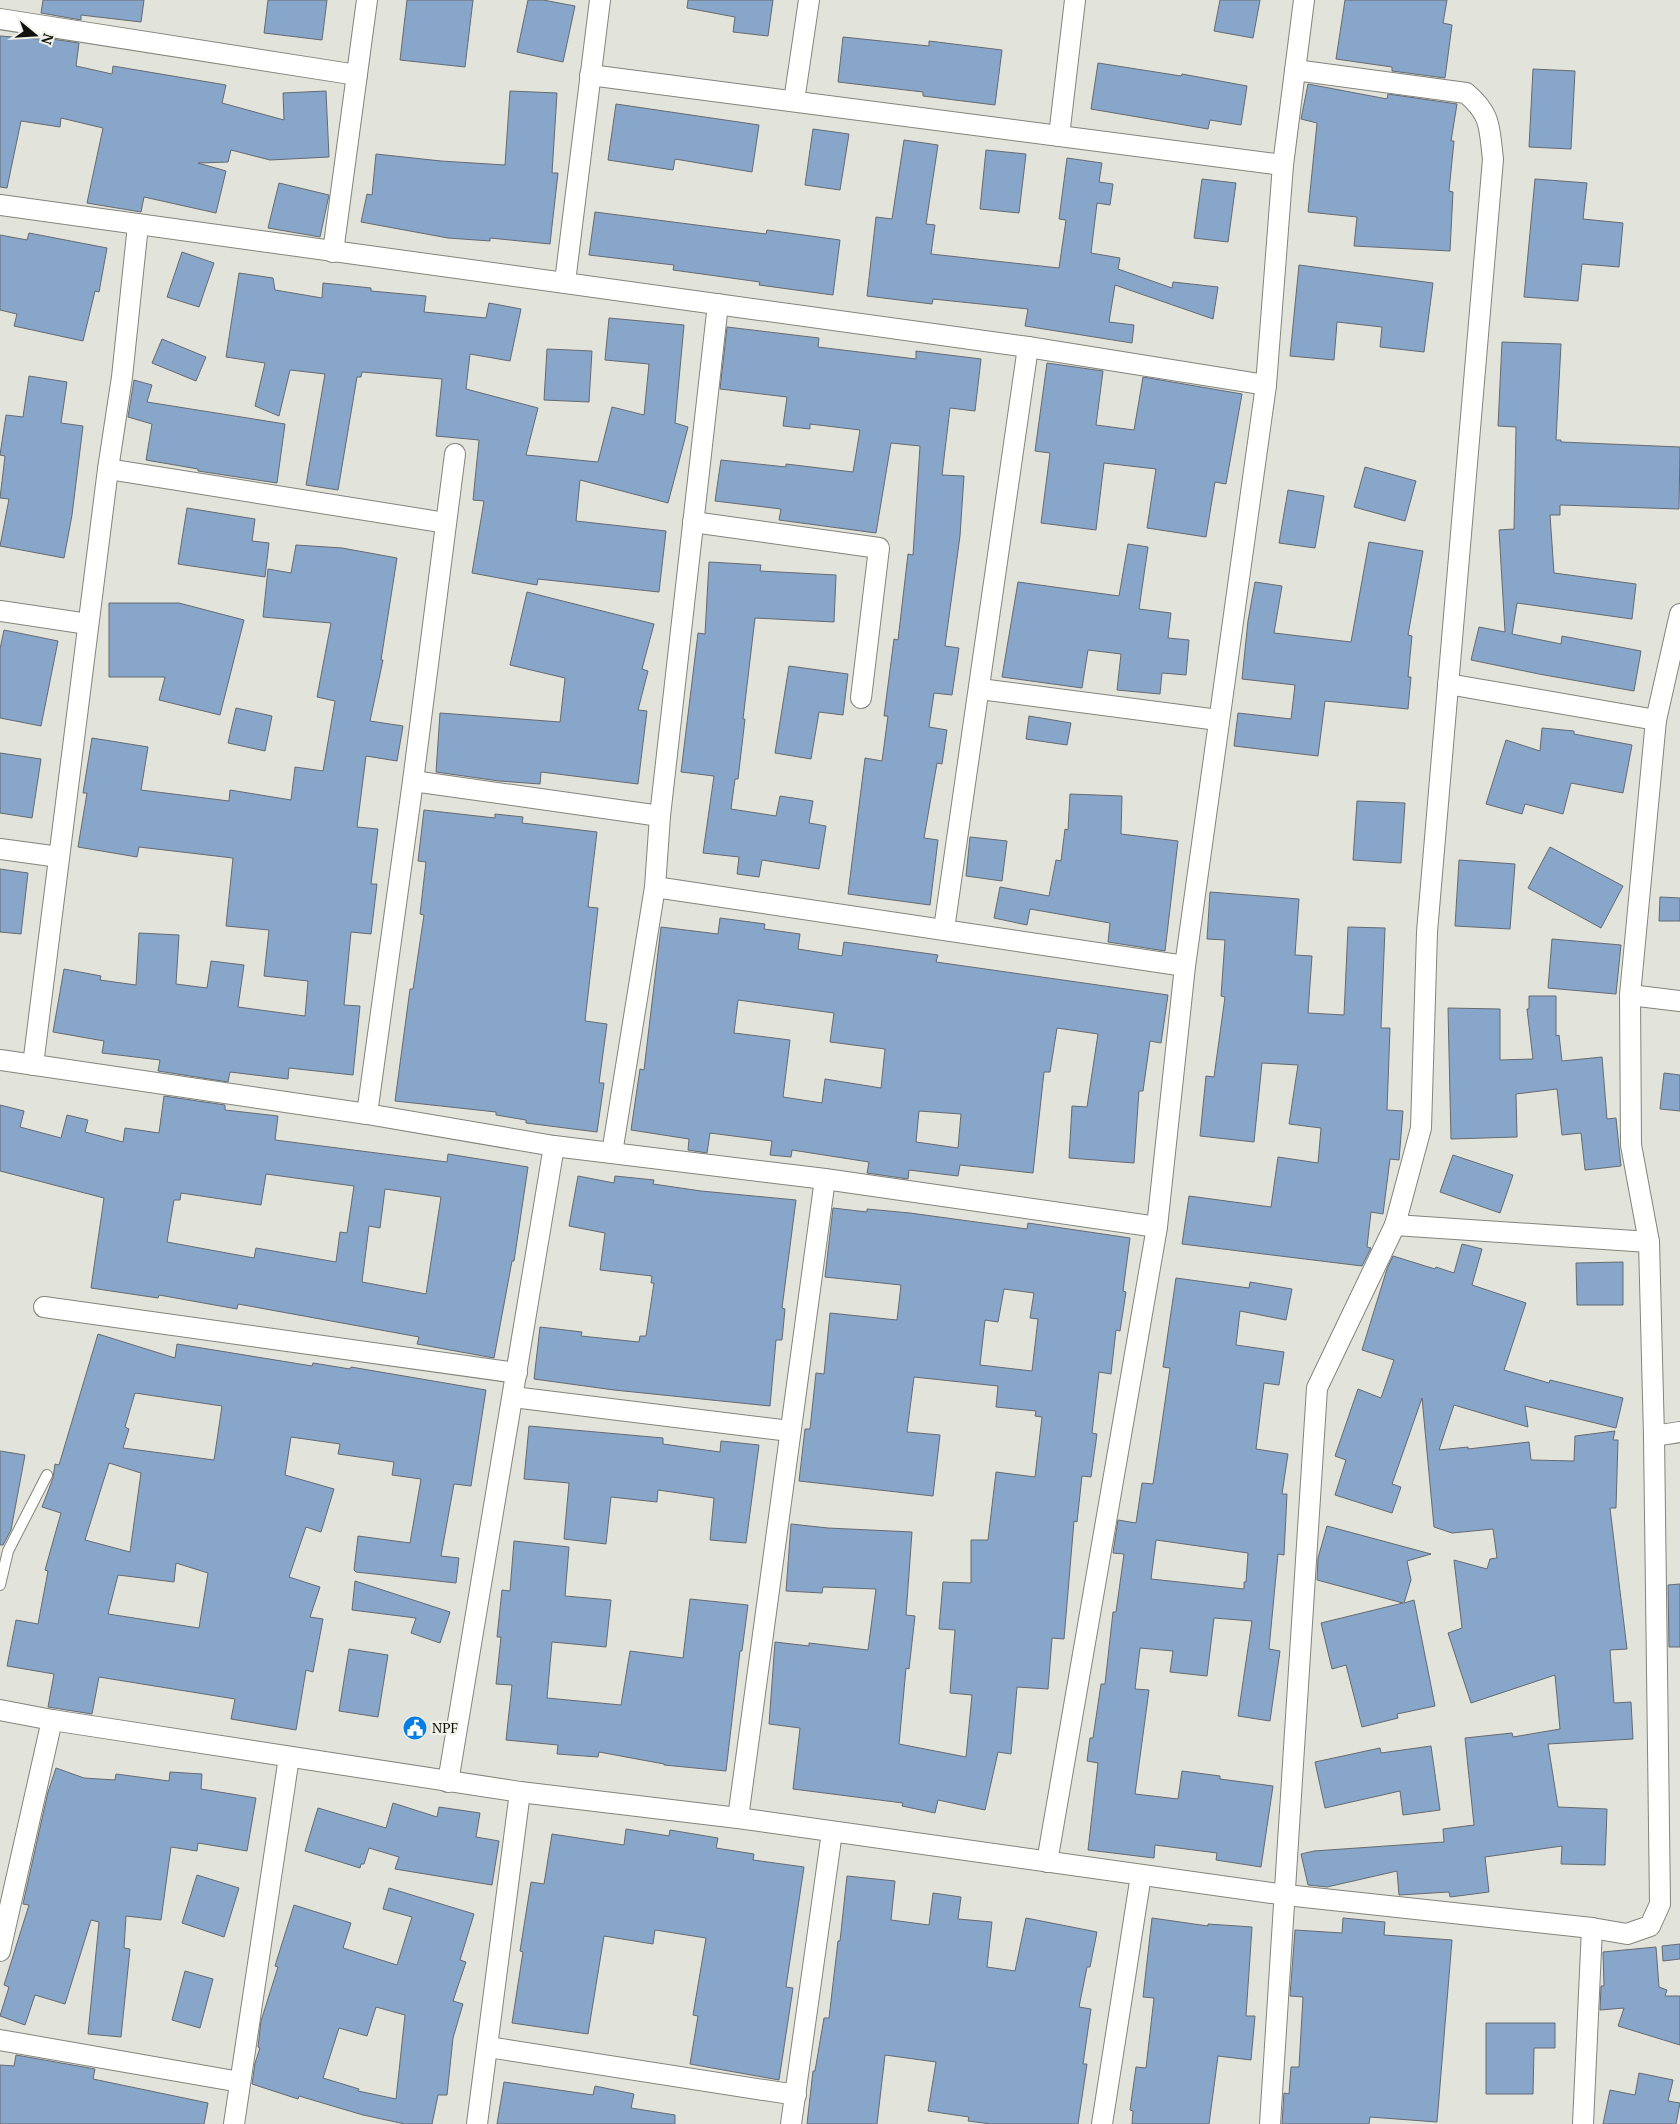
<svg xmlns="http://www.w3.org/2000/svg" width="1680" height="2124" font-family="'PT Serif',serif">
<rect width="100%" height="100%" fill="#e2e3da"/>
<g fill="#88a6c9" stroke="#656a71" fill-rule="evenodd">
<polygon points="43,0 144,0 141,22 81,15 81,20 41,13"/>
<polygon points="268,0 327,0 322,40 264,33"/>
<polygon points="407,0 473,0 465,67 400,60"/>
<polygon points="528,0 543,0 575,6 563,62 517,52"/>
<polygon points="688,0 773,0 768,36 733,32 735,17 687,8"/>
<polygon points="1220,0 1260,0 1253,38 1214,31"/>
<polygon points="1345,0 1447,0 1443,23 1452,25 1445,78 1392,71 1392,67 1336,59"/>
<polygon points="0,36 38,39 38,37 79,43 76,66 112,74 113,66 226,85 222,103 284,120 283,93 326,91 329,157 270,160 231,150 228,162 198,163 226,171 216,213 144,197 141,212 87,203 103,128 61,118 60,127 21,121 7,188 0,187"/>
<polygon points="843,37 929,46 929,41 1002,50 995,105 923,96 923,92 838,82"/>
<polygon points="1098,63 1181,76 1182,74 1247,86 1241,125 1210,120 1208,129 1091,109"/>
<polygon points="1533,69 1575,71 1571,149 1529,147"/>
<polygon points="1308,84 1387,99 1388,94 1457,104 1451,141 1454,141 1449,191 1453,192 1450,251 1354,246 1357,217 1308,212 1317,123 1301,119"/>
<polygon points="510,91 557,93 552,173 558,173 550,244 490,238 490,241 448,238 361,222 367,194 372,195 376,154 441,161 505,165"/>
<polygon points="616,104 759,125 752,172 675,159 673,170 608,160"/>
<polygon points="813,129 849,134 840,190 805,185"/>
<polygon points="904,140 938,145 926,224 935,225 931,254 1059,268 1066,220 1059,219 1067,158 1102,163 1099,182 1113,184 1110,205 1097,203 1091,253 1120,258 1118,269 1172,288 1173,282 1218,287 1213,319 1115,285 1109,322 1134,325 1132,343 1025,326 1028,309 933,299 932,304 867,296 876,217 892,219"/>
<polygon points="986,150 1026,154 1019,213 980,209"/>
<polygon points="1202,179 1236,183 1228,242 1194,238"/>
<polygon points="1535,179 1587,183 1583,219 1623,223 1619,267 1582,264 1578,301 1524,297"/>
<polygon points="279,183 329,195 320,237 268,228"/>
<polygon points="595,212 766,234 767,230 840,240 833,295 759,285 760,282 673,270 674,265 589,255"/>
<polygon points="29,233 107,248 99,292 95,291 83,341 14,326 17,314 0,310 0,235 27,240"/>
<polygon points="182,252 214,263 199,307 167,297"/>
<polygon points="1299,265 1433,283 1424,352 1380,347 1382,327 1337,322 1334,360 1290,356"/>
<polygon points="239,273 273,278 275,290 322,298 323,283 371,288 371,291 426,296 424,312 486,318 489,303 521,309 510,361 470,354 466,389 538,408 526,455 598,462 612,407 644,415 649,364 605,360 609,318 684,325 675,423 688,427 668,503 580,480 576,521 666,531 659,592 538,579 537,585 472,573 484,501 473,500 479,440 436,436 442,379 362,372 361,377 357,377 338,490 306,485 325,374 290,370 279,416 255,406 265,363 226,357"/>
<polygon points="727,327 819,338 818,347 916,359 916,351 981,359 975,411 950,408 942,475 964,476 960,536 945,646 959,648 952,695 934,693 929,727 947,730 942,764 937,763 924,838 938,840 930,905 848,894 865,758 882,761 888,716 884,716 894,639 898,640 908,554 913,555 920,446 891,443 876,533 779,520 781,509 715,501 721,460 786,467 786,464 853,472 860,430 810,424 810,429 783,426 787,397 720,389"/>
<polygon points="162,339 206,357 196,381 152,363"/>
<polygon points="1502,342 1561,344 1556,440 1561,440 1561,442 1680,447 1679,509 1560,505 1560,515 1550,515 1554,573 1636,584 1632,619 1517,603 1512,634 1561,644 1562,636 1641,651 1634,691 1539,674 1471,660 1479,627 1505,632 1499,530 1514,529 1516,427 1498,426"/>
<polygon points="547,349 592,351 589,402 544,400"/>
<polygon points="1047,363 1103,371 1096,425 1134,430 1143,377 1242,394 1226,484 1215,482 1206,537 1147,528 1156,469 1104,463 1096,530 1041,523 1050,453 1035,451"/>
<polygon points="29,376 67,382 61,423 83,426 72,515 64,558 0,546 9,499 0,498 5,456 0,455 6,415 23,417"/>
<polygon points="134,380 152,385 147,402 285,424 277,483 198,471 198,469 146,460 152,424 128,417"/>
<polygon points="1365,467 1416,481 1405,521 1354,507"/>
<polygon points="1288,490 1324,496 1315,548 1279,543"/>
<polygon points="187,508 255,519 252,541 269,543 265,577 178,564"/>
<polygon points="1369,542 1423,551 1408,635 1412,636 1408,677 1411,677 1408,709 1325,701 1318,756 1234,746 1238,713 1291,719 1295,685 1242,679 1248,621 1255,582 1282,586 1274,633 1351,642"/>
<polygon points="1128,544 1148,547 1139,609 1171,613 1168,638 1189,640 1186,675 1162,673 1160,694 1117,690 1121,654 1088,650 1082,688 1002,677 1018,582 1119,596"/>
<polygon points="296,545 342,548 397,558 381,660 383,660 370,721 403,726 397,761 366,756 357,827 378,829 371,884 377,884 371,934 351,932 344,1005 360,1006 353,1075 289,1068 288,1079 230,1072 228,1082 158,1071 160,1060 102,1053 104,1041 53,1032 64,969 101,976 100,980 136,985 139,933 179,935 176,984 207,988 211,961 244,965 238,1007 305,1016 308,981 264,976 269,930 226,926 233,858 139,847 137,857 78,847 87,793 83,793 92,738 148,747 141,790 229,801 230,790 291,800 295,767 323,771 335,701 317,697 331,623 263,617 268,569 291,573"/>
<polygon points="709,562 761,565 760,571 836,575 834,622 755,618 743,719 745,719 738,779 735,779 731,809 776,816 780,796 813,801 809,823 826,826 819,869 762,860 759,877 737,874 739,857 703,853 714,776 681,772 698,633 705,634"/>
<polygon points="527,592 654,624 642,669 648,671 638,710 647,711 638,784 541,772 540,784 499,781 436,772 440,713 560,722 565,678 510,665"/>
<polygon points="109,603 179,603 244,620 220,715 159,700 165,677 109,677"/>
<polygon points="4,630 58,641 41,726 0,718 0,649"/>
<polygon points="789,666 848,674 843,715 819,712 811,759 775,753"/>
<polygon points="236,708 272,716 265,751 228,743"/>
<polygon points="1029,716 1071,723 1067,745 1026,739"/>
<polygon points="1542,728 1574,731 1574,734 1632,745 1623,793 1571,783 1563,814 1525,804 1522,814 1486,804 1506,740 1540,751"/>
<polygon points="0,753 41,759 32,818 0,813"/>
<polygon points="1070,794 1122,796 1121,834 1178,841 1165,951 1108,942 1110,923 1030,909 1027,925 994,918 1000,887 1049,896 1056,860 1061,861 1065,829 1068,830"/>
<polygon points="1357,801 1405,803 1401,863 1353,860"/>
<polygon points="424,810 495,818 495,814 523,817 522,823 597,832 588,907 598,908 585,1021 607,1024 599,1083 604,1083 597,1132 526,1123 526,1120 496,1115 496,1112 395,1101 410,989 413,989 424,915 420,914 426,862 418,861"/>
<polygon points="970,837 1007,841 1002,881 966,876"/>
<polygon points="1550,847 1623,886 1601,928 1528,888"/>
<polygon points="1459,860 1515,864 1510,929 1455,926"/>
<polygon points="0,869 28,873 21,934 0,932"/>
<polygon points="1210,892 1299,899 1295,955 1312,956 1308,1013 1344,1015 1348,927 1385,928 1381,1028 1390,1028 1387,1110 1403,1111 1399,1160 1390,1159 1383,1214 1371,1212 1367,1247 1371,1248 1362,1266 1182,1244 1189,1196 1271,1207 1278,1157 1318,1163 1321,1128 1289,1124 1298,1065 1262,1063 1254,1142 1200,1136 1206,1076 1214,1077 1225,997 1221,996 1225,940 1207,939"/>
<polygon points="1660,897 1680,898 1680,921 1659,921"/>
<path d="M720 918 765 924 764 929 800 934 798 949 842 956 844 942 938 955 936 962 1168 995 1161 1043 1150 1041 1143 1091H1139L1134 1163 1069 1158 1072 1106 1087 1107 1098 1034 1057 1028 1050 1072H1044L1033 1173 960 1165 958 1176 909 1170 908 1179 867 1173 869 1162 792 1150 791 1157 770 1155 772 1141 710 1133 707 1153 688 1150 689 1139 631 1130 640 1069 644 1070 661 927 718 934ZM738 1000 834 1013 830 1042 885 1049 881 1088 825 1079 822 1103 783 1097 790 1040 734 1033ZM919 1111 961 1114 958 1148 916 1142Z"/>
<polygon points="1552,939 1621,945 1616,994 1548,988"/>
<polygon points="1529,996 1556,996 1556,1036 1559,1035 1562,1061 1602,1057 1607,1119 1616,1118 1621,1166 1585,1170 1581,1133 1562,1135 1557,1089 1516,1094 1517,1137 1451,1139 1448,1008 1500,1009 1500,1060 1533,1059 1527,1009 1529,1009"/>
<polygon points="1664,1073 1680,1075 1680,1111 1660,1109"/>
<path d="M164 1096 225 1105V1110L278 1116 275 1140 447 1162 448 1154 528 1167 514 1261H512L494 1358 417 1344 419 1337 238 1304 237 1309 159 1295 158 1298 91 1288 104 1198 0 1171V1105L24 1111 20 1127 61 1138 67 1115 88 1120 85 1132 123 1142 125 1128 159 1133ZM266 1174 354 1186 347 1233 340 1232 336 1262 256 1248 254 1258 167 1242 174 1200H180L181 1193 261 1205ZM385 1189 441 1197 426 1294 362 1282 369 1226 380 1228Z"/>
<polygon points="1453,1155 1513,1175 1500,1213 1440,1192"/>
<polygon points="578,1176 614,1183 615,1176 654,1180 653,1184 701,1191 796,1200 782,1308 785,1309 782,1340 776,1340 770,1406 614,1390 534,1379 540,1327 582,1332 581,1336 639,1342 640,1336 646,1336 654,1283 651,1283 652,1276 600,1270 605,1233 569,1226"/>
<path d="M833 1208 867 1212V1209L910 1213 1027 1229 1028 1223 1130 1238 1123 1291 1126 1292 1120 1331 1116 1330 1111 1374 1099 1372 1092 1433 1097 1434 1091 1477 1082 1476 1077 1522 1074 1521 1064 1639 1052 1638 1048 1689 1017 1687 1011 1754 998 1752 985 1810 938 1800 935 1813 902 1806 903 1803 793 1789 800 1728 769 1724 775 1642 809 1646V1643L868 1650 876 1589 823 1587 822 1593 786 1591 791 1524 828 1528 912 1532 906 1615 915 1616 909 1669 906 1668 899 1744 966 1757 972 1695 950 1693 955 1630 939 1629 943 1582 971 1583V1540H988L996 1472 1035 1477 1042 1417 1035 1416 1036 1411 996 1407 998 1386 914 1377 907 1432 940 1435 933 1496 799 1481 805 1429H810L816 1373 824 1374 830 1313 897 1320 901 1285 825 1277ZM1004 1289 1034 1293 1030 1318 1038 1319 1032 1371 980 1365 985 1320 998 1322Z"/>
<polygon points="1462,1244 1482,1249 1472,1285 1526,1303 1504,1370 1549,1383 1550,1380 1623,1398 1616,1428 1525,1406 1528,1427 1454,1405 1439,1450 1468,1447 1468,1449 1529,1442 1531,1460 1574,1461 1575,1436 1615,1431 1613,1440 1618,1440 1616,1508 1610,1508 1627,1649 1610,1650 1614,1703 1631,1702 1633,1739 1548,1744 1558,1807 1607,1809 1605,1865 1561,1864 1562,1846 1485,1857 1489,1892 1450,1897 1449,1892 1399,1895 1397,1871 1327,1887 1308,1885 1301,1854 1314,1851 1444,1842 1443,1829 1474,1825 1465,1738 1512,1733 1513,1737 1560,1729 1555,1675 1471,1703 1448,1633 1462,1628 1454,1560 1487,1569 1490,1559 1497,1558 1493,1529 1452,1533 1434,1527 1422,1398 1392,1484 1401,1487 1392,1513 1335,1495 1346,1460 1335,1456 1358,1389 1381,1398 1394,1360 1362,1350 1387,1269 1393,1256 1435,1269 1436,1267 1454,1273"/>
<polygon points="1623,1262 1623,1305 1577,1305 1576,1263"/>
<path d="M1176 1278 1249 1288 1250 1282 1292 1289 1286 1320 1240 1311 1236 1345 1284 1352 1279 1385 1264 1383 1256 1449 1288 1454 1282 1494H1287L1284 1555 1278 1554 1269 1649 1280 1651 1270 1721 1238 1716 1252 1621 1214 1618 1207 1676 1170 1672 1173 1651 1140 1648 1135 1689 1149 1690 1135 1794 1178 1799 1182 1771 1220 1776V1779L1273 1786 1261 1867 1216 1860 1217 1853 1155 1845 1154 1858 1088 1850 1098 1763 1087 1761 1090 1738H1093L1101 1684H1105L1113 1612H1116L1124 1554 1113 1553 1114 1546 1118 1520 1136 1523 1142 1483 1153 1484 1170 1368 1163 1367ZM1156 1540 1248 1553 1246 1582H1244V1589L1151 1579Z"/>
<path d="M98 1334 175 1358 177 1344 312 1366 313 1363 350 1369 351 1367 486 1390 471 1486 454 1484 441 1556 459 1558 456 1583 356 1572 354 1570 358 1536 410 1543 421 1479 392 1475 394 1462 338 1454 340 1444 291 1437 285 1475 334 1489 321 1532 306 1527 289 1577 320 1587 310 1617 323 1619 313 1672 306 1670 296 1730 231 1719 235 1699 99 1677 92 1714 48 1707 54 1674 7 1666 16 1620 38 1624 48 1571 45 1570 61 1513 42 1507 53 1478 55 1464 59 1465ZM135 1393 222 1406 214 1460 123 1448 129 1429 125 1427ZM109 1463 141 1473 130 1552 85 1540ZM176 1563 208 1573 199 1628 108 1614 118 1575 174 1582Z"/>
<polygon points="529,1426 663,1438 663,1444 720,1452 721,1441 759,1445 746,1543 710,1540 714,1498 658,1490 657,1502 611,1497 606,1544 564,1539 569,1483 524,1479"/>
<polygon points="0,1451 25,1455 11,1530 3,1545 0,1545"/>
<polygon points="1327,1526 1431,1554 1407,1561 1411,1580 1404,1603 1414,1600 1435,1706 1397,1714 1398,1718 1362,1727 1346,1665 1332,1669 1321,1623 1403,1603 1317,1580 1318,1558"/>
<polygon points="514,1541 569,1547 565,1596 611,1600 606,1647 552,1642 547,1698 621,1705 630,1651 683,1658 690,1599 748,1605 742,1651 740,1651 726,1771 664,1765 664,1764 599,1752 598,1757 557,1754 558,1745 506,1740 512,1685 496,1684 501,1637 497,1637 502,1590 510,1591"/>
<polygon points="355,1581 450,1612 440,1643 411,1633 416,1618 352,1610"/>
<polygon points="1680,1584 1680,1647 1669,1647 1668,1585"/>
<polygon points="349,1649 388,1655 378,1717 339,1711"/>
<polygon points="1431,1746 1440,1810 1403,1815 1400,1791 1325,1808 1315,1762 1380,1748 1381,1753"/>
<polygon points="56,1768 84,1778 115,1780 116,1774 169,1781 170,1772 202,1774 201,1789 256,1798 247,1851 198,1843 197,1851 171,1847 161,1920 126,1916 124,1948 130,1949 121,2037 88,2034 99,1922 91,1920 65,2004 35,1995 25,2025 0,2016 9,1987 4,1985 29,1905 23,1904 48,1792"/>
<polygon points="393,1803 437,1817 439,1807 480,1813 476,1837 499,1841 492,1885 395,1869 399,1857 369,1848 364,1864 361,1864 360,1868 305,1851 318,1808 386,1828"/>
<polygon points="626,1829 669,1836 670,1830 718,1838 716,1848 754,1854 753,1860 804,1867 786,1987 793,1988 779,2080 690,2064 698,2016 693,2015 706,1938 655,1930 653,1944 604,1936 588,2034 512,2023 523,1952 520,1951 531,1882 544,1884 552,1834 624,1845"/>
<polygon points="197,1875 239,1888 224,1937 182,1923"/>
<polygon points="847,1876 895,1881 891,1920 929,1925 933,1893 961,1897 958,1919 992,1922 987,1967 1015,1971 1026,1918 1097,1932 1090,1967 1087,1967 1079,2007 1091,2009 1083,2064 1087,2064 1078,2124 991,2124 968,2121 969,2117 928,2111 936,2062 885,2055 877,2124 807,2124 813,2071 815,2071 824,2018 829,2018 838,1941 840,1941"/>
<path d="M389 1888 474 1914 460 1960 466 1962 453 2001 463 2004 453 2038 447 2095H438L432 2124H405L363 2115 299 2096 298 2099 252 2084 255 2063 260 2048 258 2047 261 2021 278 1967 275 1966 294 1905 351 1923 343 1948 397 1965 412 1917 383 1909ZM376 2007 405 2015 396 2099 358 2091 359 2089 323 2078 339 2028 367 2036Z"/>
<polygon points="1152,1918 1208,1926 1208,1924 1252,1927 1246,2016 1255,2016 1251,2060 1218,2056 1209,2124 1132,2124 1133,2111 1130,2110 1136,2067 1146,2068 1154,1998 1143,1997"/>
<polygon points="1343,1918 1385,1922 1384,1935 1452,1940 1437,2122 1370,2117 1369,2124 1282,2124 1284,2093 1289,2094 1291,2067 1299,2067 1303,1997 1290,1996 1295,1930 1342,1933"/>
<polygon points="1680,1944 1680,1959 1663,1961 1662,1946"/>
<polygon points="1656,1947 1659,1987 1667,1990 1665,1996 1680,1996 1680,2045 1618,2026 1624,2008 1600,2010 1601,1986 1604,1986 1603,1952"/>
<polygon points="185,1971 213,1979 200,2028 172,2020"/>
<polygon points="1486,2023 1555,2023 1555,2048 1534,2048 1533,2094 1486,2094"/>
<polygon points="16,2055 95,2069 93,2079 208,2103 204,2124 0,2124 0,2065 14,2066"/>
<polygon points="1639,2073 1673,2080 1668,2101 1680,2103 1676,2124 1603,2124 1610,2090 1635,2095"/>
<polygon points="504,2082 593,2095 595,2086 634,2094 631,2108 675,2115 675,2124 497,2124"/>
</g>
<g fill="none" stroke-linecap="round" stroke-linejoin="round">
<defs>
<polyline id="service" points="0,1585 8,1551 47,1475"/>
<g id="minor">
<polyline points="0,19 357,75"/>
<polyline points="590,75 1283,165"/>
<polyline points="794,101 809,0"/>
<polyline points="1059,136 1075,0"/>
<polyline points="0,205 1028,347 1266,385"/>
<polyline points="333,252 367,0"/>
<polyline points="565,282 600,0"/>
<polyline points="108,469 446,523"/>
<polyline points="693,522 879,548 861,698"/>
<polyline points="0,611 88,624"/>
<polyline points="1448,684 1656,720"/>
<polyline points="980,689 1218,720"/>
<polyline points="413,781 660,816"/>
<polyline points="0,849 59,857"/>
<polyline points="655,887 1185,966"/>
<polyline points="944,929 1028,347"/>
<polyline points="1630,995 1680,1001"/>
<polyline points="0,1060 367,1114 554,1146 825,1179 1157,1227"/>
<polyline points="33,1065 108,469 122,377 138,225"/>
<polyline points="367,1114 413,781 455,454"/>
<polyline points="612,1153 655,887 660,816 718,304"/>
<polyline points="1395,1225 1649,1242"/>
<polyline points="44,1307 517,1373"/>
<polyline points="513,1397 790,1431"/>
<polyline points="1654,1436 1649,1242 1631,1145 1630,995 1656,720 1680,614"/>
<polyline points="0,1710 52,1720 520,1792 738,1818 1286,1895 1592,1928 1627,1934 1650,1926 1660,1904 1654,1436 1680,1432"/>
<polyline points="448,1782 554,1146"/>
<polyline points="738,1818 825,1179"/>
<polyline points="1047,1862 1157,1227 1185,966 1266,385 1283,165 1304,0"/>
<polyline points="0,1951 52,1720"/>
<polyline points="0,2040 240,2082"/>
<polyline points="488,2047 796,2095"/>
<polyline points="234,2124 289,1757"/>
<polyline points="477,2124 520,1792"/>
<polyline points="791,2124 832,1832"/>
<polyline points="1102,2124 1141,1875"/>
<path d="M1270 2124 1317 1388 1395 1225 1421 1128 1427 932 1493 159C1489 128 1492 115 1466 93L1295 70"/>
<polyline points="1583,2124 1592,1928"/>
</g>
</defs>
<use href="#service" stroke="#83847b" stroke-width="12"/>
<use href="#minor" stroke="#83847b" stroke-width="22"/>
<use href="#service" stroke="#fff" stroke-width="10"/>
<use href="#minor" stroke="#fff" stroke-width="20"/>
</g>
<defs>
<symbol id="civic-disc" viewBox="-11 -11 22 22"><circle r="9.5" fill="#047ee4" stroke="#f0f1e7"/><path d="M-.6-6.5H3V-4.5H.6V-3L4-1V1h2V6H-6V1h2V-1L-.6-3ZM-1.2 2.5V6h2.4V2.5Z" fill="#fff"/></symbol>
</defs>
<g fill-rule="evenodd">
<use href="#civic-disc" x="401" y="1714" width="28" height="28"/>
</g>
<g text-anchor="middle" stroke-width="4.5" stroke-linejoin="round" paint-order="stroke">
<g font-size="14" fill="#10110d" stroke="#f0f1e7" text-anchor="start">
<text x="432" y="1733">NPF</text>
</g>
</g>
<g transform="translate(35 35) rotate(108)" stroke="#f0f1e7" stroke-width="4" paint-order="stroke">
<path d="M0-4L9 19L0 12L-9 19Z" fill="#10110d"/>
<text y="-8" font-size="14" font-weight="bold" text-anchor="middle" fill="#10110d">N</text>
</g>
</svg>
